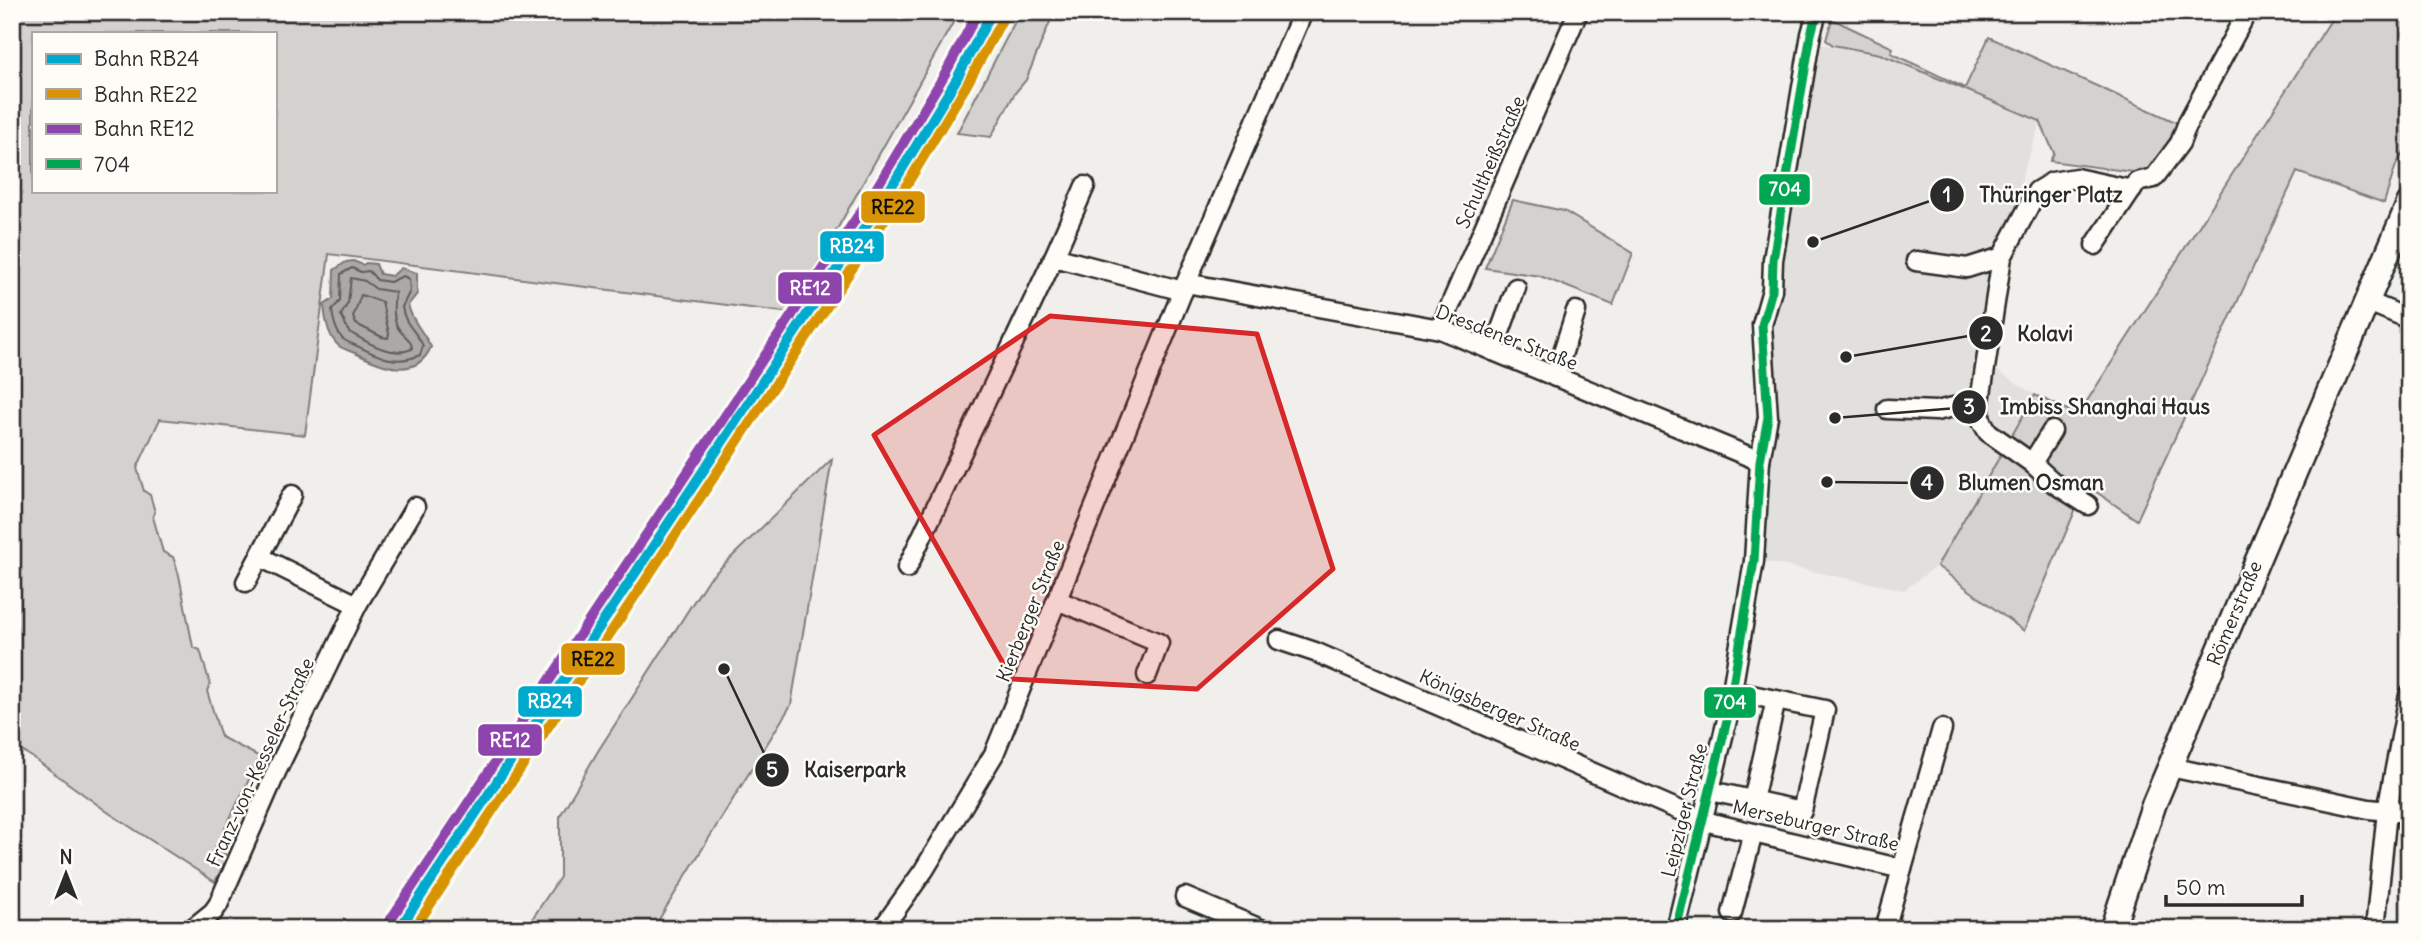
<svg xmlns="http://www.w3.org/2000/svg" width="2421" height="941" font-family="Delius,sans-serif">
<rect width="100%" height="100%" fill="#f0efeb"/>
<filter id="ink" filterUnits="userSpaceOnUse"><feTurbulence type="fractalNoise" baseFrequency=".0143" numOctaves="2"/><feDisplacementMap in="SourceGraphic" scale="14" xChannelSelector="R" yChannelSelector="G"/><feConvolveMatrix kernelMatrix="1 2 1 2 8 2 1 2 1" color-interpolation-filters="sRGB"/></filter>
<g filter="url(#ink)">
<polygon fill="#e1e0dc" points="1821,44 1881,55 2041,121 2023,172 1991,367 2035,395 1937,566 1904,590 1761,561 1778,262"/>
<g fill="#d3d2cf" stroke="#7f7e7d" stroke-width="2" fill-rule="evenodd">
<path d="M12 12H959L790 313 329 254 305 435 160 419 137 468 144 491 150 495 155 512 153 517 163 552 173 557 179 575 193 647 200 650 210 684 207 691 221 737 260 757 215 849 228 856 215 882 109 813 32 757 12 745ZM275 33V191H33V33Z"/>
<polygon points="1020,12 1054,12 1026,80 1015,93 991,137 957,133"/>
<polygon points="2336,12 2409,12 2409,143 2396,165 2384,203 2297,172 2137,520 2086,485 2024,631 1937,566 2035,395 2078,415"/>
<polygon points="1832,19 1893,48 1891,53 1965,88 1989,37 2180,124 2148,174 2050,161 2054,153 2040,121 1880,54 1833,45 1826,40"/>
<polygon points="1513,200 1564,211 1633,253 1613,305 1540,276 1485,268"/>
<polygon points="832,459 791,705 653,929 532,929 530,922 560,877 560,816 598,751 707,581"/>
</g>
<path fill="#aaa9a7" stroke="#777775" stroke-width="2" d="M353 261 363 265 366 263 376 264 380 274 392 276 401 268 417 273V294L408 305C412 322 423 331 431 347 416 381 381 366 355 353 350 351 343 349 339 346 328 337 325 318 324 305L333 299 334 270 346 262Z"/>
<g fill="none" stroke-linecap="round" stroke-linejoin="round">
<g stroke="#5e5d5d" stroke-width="2">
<path d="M352 268 361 272 369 271 377 280 390 282 403 276 409 279 410 291 402 307C405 326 415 329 423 346L420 355C396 366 377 356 355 345 350 343 344 341 341 337 335 329 333 319 332 310L340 301 341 274Z"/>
<path d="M351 278 365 281 376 289 395 292C394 303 392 315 397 326 401 335 412 338 412 349 391 358 367 342 349 332L341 315 348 303Z"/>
<polygon points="361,295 382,302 389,334 388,338 382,337 356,324 353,317"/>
</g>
<defs>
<g id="minor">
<polyline points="2095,245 2137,182 2154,178 2180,143 2188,122 2247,12"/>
<polyline points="1054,257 1085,186"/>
<polyline points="1916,261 1967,268 2002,257"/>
<polyline points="1186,283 1440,329 1760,461"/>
<polyline points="2366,301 2409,319"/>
<polyline points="1440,329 1578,12"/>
<polyline points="1493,351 1516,288"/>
<polyline points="1555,377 1576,311"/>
<polyline points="1980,401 1980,418 1988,432 2032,463 2055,484 2088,505"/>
<polyline points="1887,409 1936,411 1980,401 2002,257 2037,191 2052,182 2076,178 2132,190"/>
<polyline points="2032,463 2052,431"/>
<polyline points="260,557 357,605"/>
<polyline points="907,568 1054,257 1183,291"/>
<polyline points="246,582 292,495"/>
<polyline points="1057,600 1159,643 1147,675"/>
<polyline points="1279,640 1315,652 1704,821 1902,869 1942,729"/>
<polyline points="2170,767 2369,809 2409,813"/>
<polyline points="1711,791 1802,811 1825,710 1732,691"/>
<polyline points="1753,800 1776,700"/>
<polyline points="1185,897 1261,929"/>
<polyline points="1732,913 1753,833"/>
<polyline points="192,929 213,912 218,905 277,770 357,605 415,507"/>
<polyline points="882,929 924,870 994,754 1186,283 1303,12"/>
<polyline points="1676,929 1727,720 1754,561 1760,461 1768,417 1762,325 1772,290 1773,260 1811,34 1817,12"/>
<polyline points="1885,929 1902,869"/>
<polyline points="2375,929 2387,811 2409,695"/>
</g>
<polyline id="major" points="2112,929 2154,804 2409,203"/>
</defs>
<use href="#minor" stroke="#2b2b2b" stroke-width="23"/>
<use href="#major" stroke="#2b2b2b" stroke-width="28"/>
<use href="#minor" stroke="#fdfcf7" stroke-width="18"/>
<use href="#major" stroke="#fdfcf7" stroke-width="23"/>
<defs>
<polyline id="bus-1" points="1676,929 1727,720 1754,561 1760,461 1768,417 1762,325 1772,290 1773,260 1811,34 1817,12"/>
</defs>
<use href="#bus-1" stroke="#fdfcf7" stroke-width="14"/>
<use href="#bus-1" stroke="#00a651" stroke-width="9"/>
<defs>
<polyline id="rail-1" points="399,929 887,194 956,80 992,12"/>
<polyline id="rail-2" points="414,929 897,201 966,86 1003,18"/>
<polyline id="rail-3" points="389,922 877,187 945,74 978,12"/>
</defs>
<use href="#rail-1" stroke="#fdfcf7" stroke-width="16"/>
<use href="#rail-2" stroke="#fdfcf7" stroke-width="16"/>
<use href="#rail-3" stroke="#fdfcf7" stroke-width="16"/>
<use href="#rail-1" stroke="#00a9ce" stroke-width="10"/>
<use href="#rail-2" stroke="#d89406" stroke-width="10"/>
<use href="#rail-3" stroke="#8e44ad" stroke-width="10"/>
</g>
</g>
<path fill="#d62828" fill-opacity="0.2" stroke="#d62828" stroke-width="5" stroke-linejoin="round" d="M1050 316 1257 334 1333 569 1197 689 1012 679 874 435Z"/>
<g text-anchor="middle" stroke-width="5" stroke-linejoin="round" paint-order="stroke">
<g font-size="19" fill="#2b2b2b" stroke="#fdfcf7">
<text transform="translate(1490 162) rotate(-66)" y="7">Schultheißstraße</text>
<text transform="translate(1507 337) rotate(21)" y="7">Dresdener Straße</text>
<text transform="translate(1030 611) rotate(-68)" y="7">Kierberger Straße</text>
<text transform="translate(2234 613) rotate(-67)" y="7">Römerstraße</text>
<text transform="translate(1500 710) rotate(24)" y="7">Königsberger Straße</text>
<text transform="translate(260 762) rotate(-65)" y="7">Franz-von-Kesseler-Straße</text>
<text transform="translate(1684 810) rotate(-76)" y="7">Leipziger Straße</text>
<text transform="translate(1816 825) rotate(13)" y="7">Merseburger Straße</text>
</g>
</g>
<path fill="none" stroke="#2b2b2b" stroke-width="2.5" d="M1813 242L1947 195M1846 357L1986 333M1835 418L1969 407M1827 482L1927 483M724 669L772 770"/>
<g fill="#2b2b2b" stroke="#fdfcf7" stroke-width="2.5">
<circle cx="1813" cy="242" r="7"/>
<circle cx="1846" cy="357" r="7"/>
<circle cx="1835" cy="418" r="7"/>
<circle cx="1827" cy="482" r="7"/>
<circle cx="724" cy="669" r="7"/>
<circle cx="1947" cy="195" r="18"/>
<circle cx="1986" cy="333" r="18"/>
<circle cx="1969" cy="407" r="18"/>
<circle cx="1927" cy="483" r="18"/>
<circle cx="772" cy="770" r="18"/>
</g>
<g font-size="21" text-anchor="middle" font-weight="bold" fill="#fff">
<text x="1947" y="202">1</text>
<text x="1986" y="341">2</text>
<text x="1969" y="414">3</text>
<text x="1927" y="490">4</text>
<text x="772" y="777">5</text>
</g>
<g font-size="21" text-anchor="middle" font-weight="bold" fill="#2b2b2b" stroke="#fdfcf7" stroke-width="5" stroke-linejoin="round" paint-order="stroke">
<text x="2051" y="202">Thüringer Platz</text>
<text x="2045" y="341">Kolavi</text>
<text x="2105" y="414">Imbiss Shanghai Haus</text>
<text x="2031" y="490">Blumen Osman</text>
<text x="855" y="777">Kaiserpark</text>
</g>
<g stroke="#fdfcf7" stroke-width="2.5">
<rect x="1758" y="173" width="53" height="33" rx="7" fill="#00a651"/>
<rect x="860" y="190" width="66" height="34" rx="7" fill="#d89406"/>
<rect x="819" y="230" width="66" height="33" rx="7" fill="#00a9ce"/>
<rect x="777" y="271" width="66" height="34" rx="7" fill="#8e44ad"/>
<rect x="560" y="642" width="66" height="34" rx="7" fill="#d89406"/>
<rect x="517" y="685" width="66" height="33" rx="7" fill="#00a9ce"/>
<rect x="1703" y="686" width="54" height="33" rx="7" fill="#00a651"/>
<rect x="477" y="723" width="66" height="34" rx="7" fill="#8e44ad"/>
</g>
<g font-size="19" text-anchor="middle" font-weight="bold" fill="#fff">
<text x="1785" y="196">704</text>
<text x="852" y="253">RB24</text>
<text x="810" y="295">RE12</text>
<text x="550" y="708">RB24</text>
<text x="1730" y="709">704</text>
<text x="510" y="747">RE12</text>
</g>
<g font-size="19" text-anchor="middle" font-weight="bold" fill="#111">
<text x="893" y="214">RE22</text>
<text x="593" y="666">RE22</text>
</g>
<rect width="2421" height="941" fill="none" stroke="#fdfcf7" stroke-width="42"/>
<rect x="21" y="21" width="2379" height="899" fill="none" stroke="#2b2b2b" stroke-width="2.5" filter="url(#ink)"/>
<rect x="32" y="32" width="245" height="161" fill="#fdfcf7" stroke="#a9a8a5" stroke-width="2"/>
<rect x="46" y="54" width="35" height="10" fill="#00a9ce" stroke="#a9a8a5" stroke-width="2"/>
<text x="94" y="66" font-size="21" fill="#2b2b2b">Bahn RB24</text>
<rect x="46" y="89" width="35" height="10" fill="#d89406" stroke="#a9a8a5" stroke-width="2"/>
<text x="94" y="102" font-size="21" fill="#2b2b2b">Bahn RE22</text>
<rect x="46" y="124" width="35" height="10" fill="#8e44ad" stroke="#a9a8a5" stroke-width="2"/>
<text x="94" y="136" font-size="21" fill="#2b2b2b">Bahn RE12</text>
<rect x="46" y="159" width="35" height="10" fill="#00a651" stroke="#a9a8a5" stroke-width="2"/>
<text x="94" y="172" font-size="21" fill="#2b2b2b">704</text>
<g transform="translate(66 874)" stroke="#fdfcf7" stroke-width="5" paint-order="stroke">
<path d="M0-5L12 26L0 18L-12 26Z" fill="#2b2b2b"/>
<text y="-10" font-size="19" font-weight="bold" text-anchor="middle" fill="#2b2b2b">N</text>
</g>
<path d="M2166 895v10h136v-10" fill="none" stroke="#2b2b2b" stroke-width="3.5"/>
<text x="2176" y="895" font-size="21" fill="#2b2b2b" stroke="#fdfcf7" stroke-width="5" paint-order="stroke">50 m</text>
</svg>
